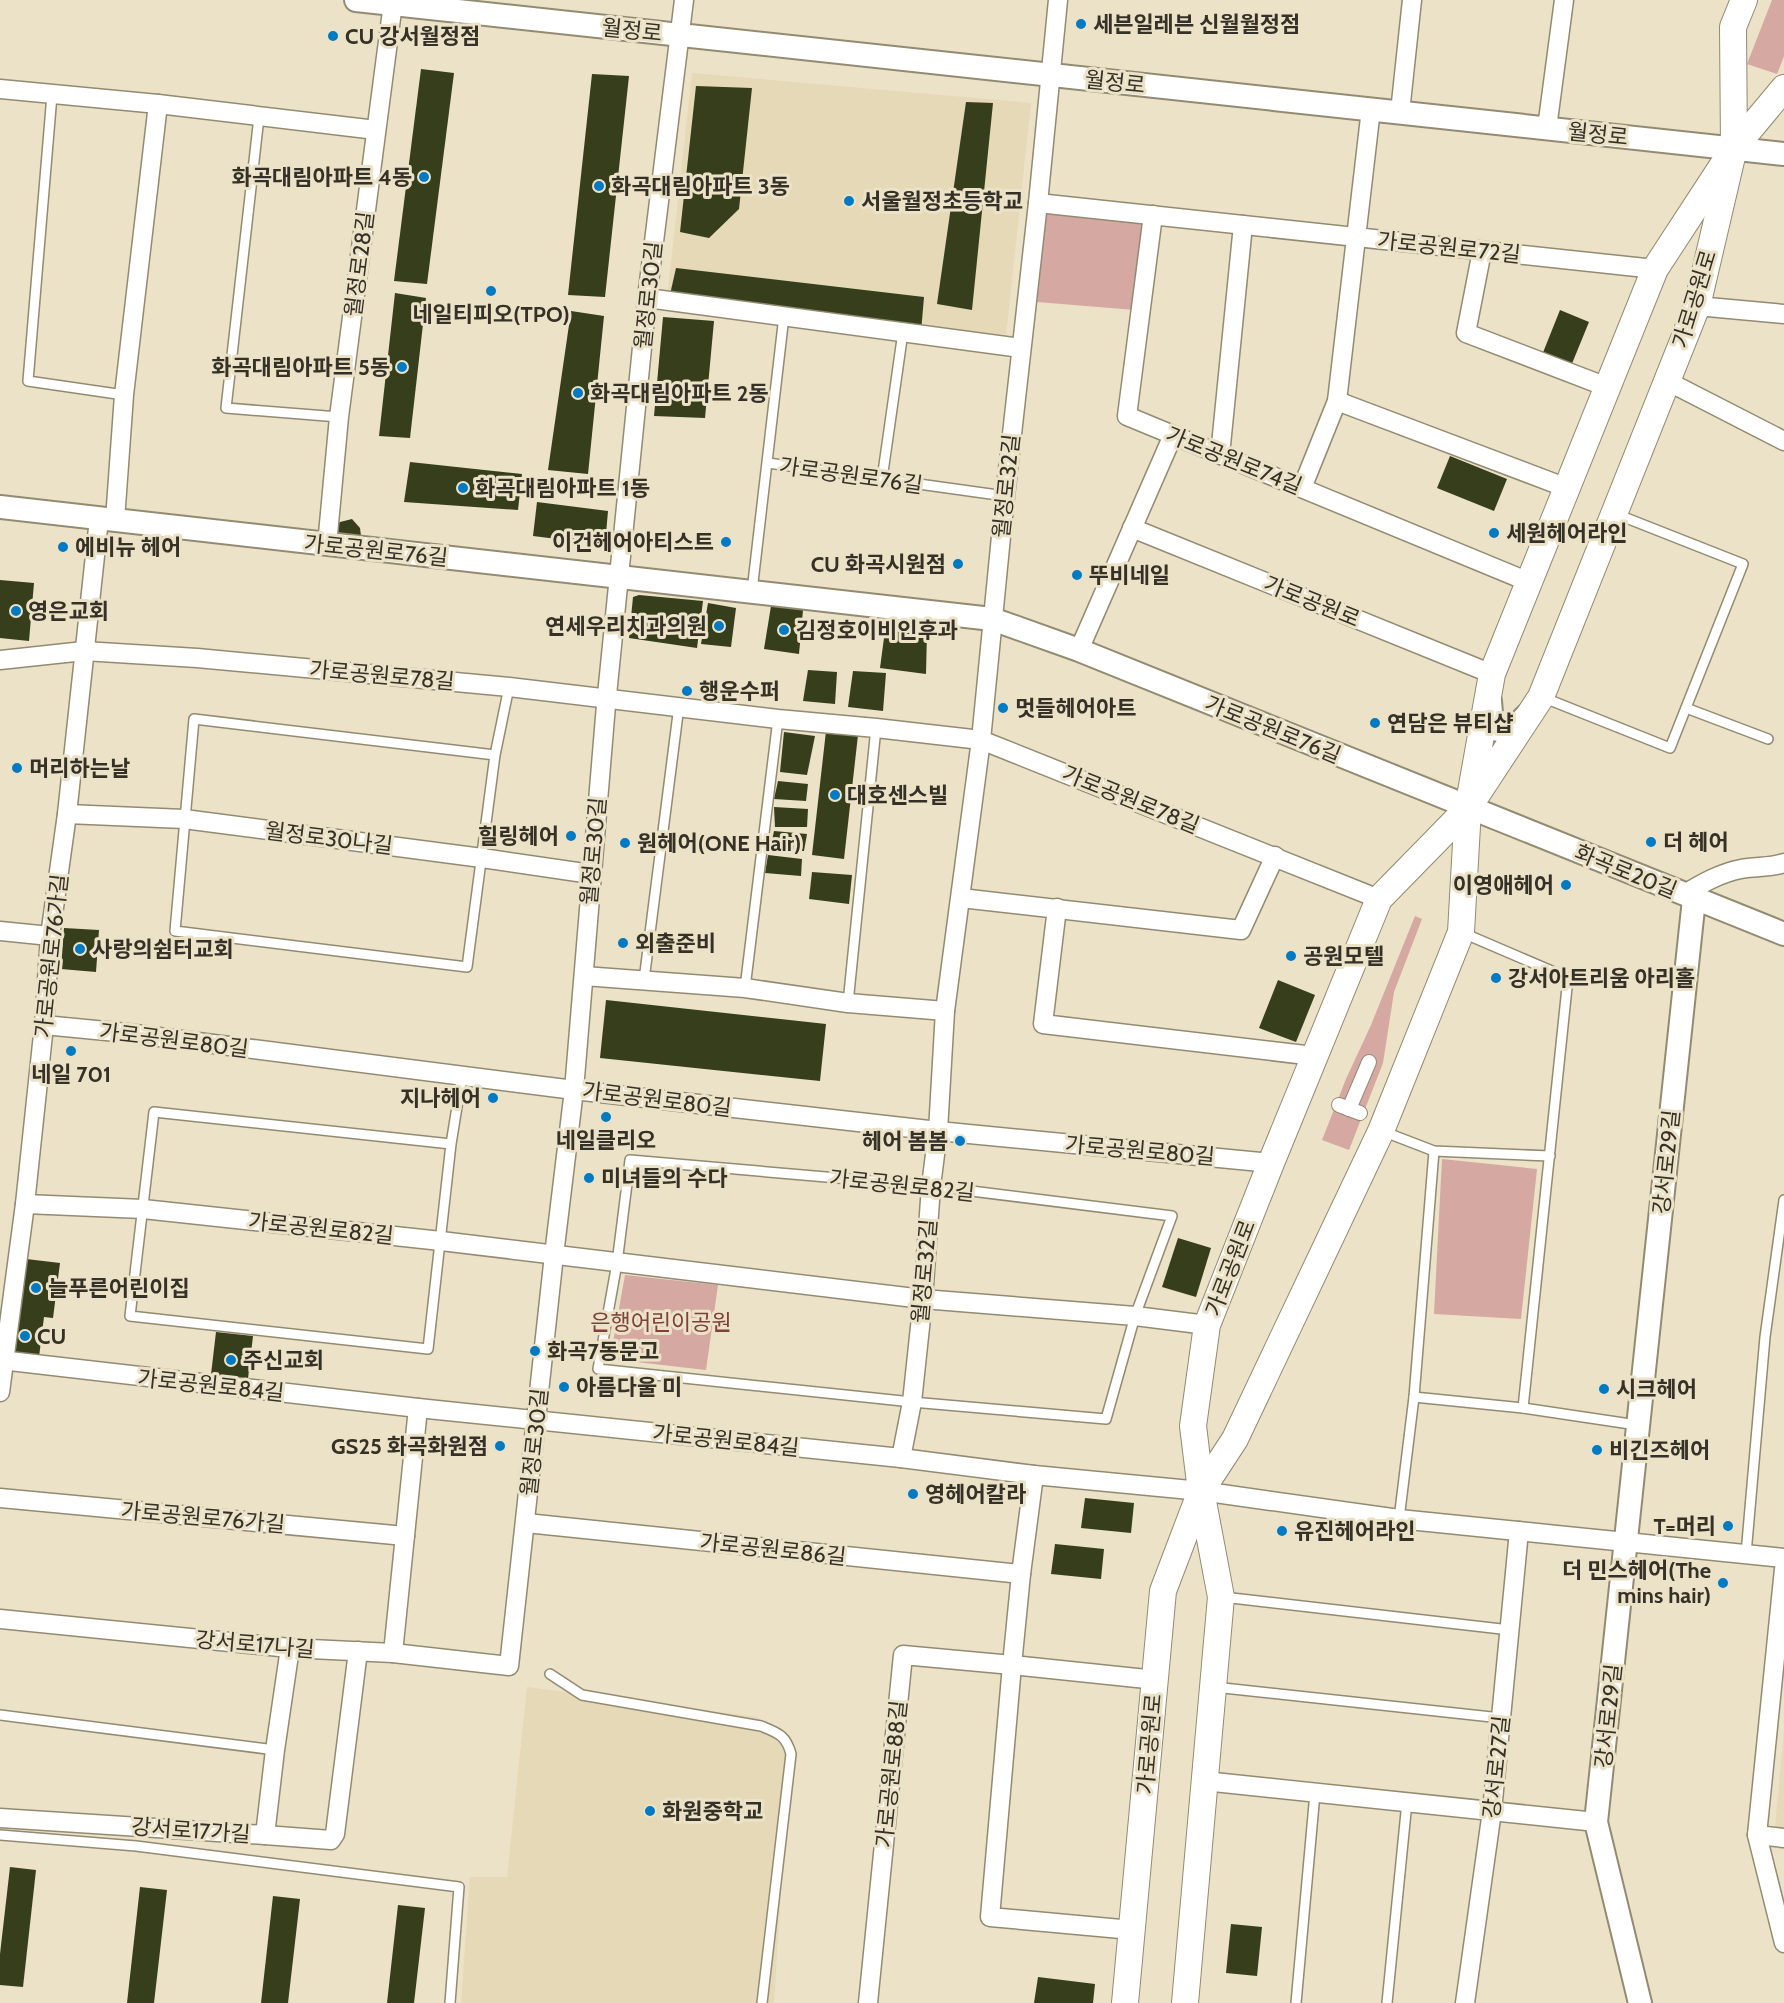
<svg xmlns="http://www.w3.org/2000/svg" width="1784" height="2003" font-family="Cabin,'Noto Sans KR',sans-serif">
<rect width="100%" height="100%" fill="#ebe2c7"/>
<g fill="#e5d9b7">
<polygon points="692,73 1031,103 1006,335 667,299"/>
<polygon points="527,1687 757,1717 790,1745 774,2003 461,2003 470,1877 507,1877"/>
<polygon points="1784,1730 1784,1829 1775,1828"/>
</g>
<g fill="#d5a8a2">
<polygon points="1772,0 1784,0 1784,56 1777,74 1747,64"/>
<polygon points="1047,210 1145,219 1135,310 1037,302"/>
<polygon points="1415,916 1422,919 1394,992 1383,1063 1349,1150 1322,1140 1346,1079 1371,1025"/>
<polygon points="1442,1159 1537,1169 1521,1319 1434,1314"/>
<polygon points="625,1275 718,1285 706,1370 610,1359"/>
</g>
<g fill="#363e1c">
<polygon points="421,69 454,73 427,284 394,281"/>
<polygon points="592,74 629,76 605,297 568,295"/>
<polygon points="696,86 752,88 739,209 709,238 680,232"/>
<polygon points="966,102 993,103 972,310 937,304"/>
<polygon points="676,268 924,297 921,332 669,299"/>
<polygon points="395,293 426,298 410,438 379,436"/>
<polygon points="1560,310 1589,322 1571,366 1542,355"/>
<polygon points="571,311 604,316 588,474 548,470"/>
<polygon points="663,317 714,321 705,418 654,416"/>
<polygon points="1450,456 1507,479 1494,511 1437,488"/>
<polygon points="410,462 522,474 518,510 404,502"/>
<polygon points="537,502 608,511 605,545 533,536"/>
<polygon points="352,519 360,528 361,536 358,540 336,537 337,525 340,522"/>
<polygon points="0,580 34,583 29,641 0,638"/>
<polygon points="639,595 703,601 697,648 629,638 633,597"/>
<polygon points="708,603 736,608 731,647 701,644"/>
<polygon points="771,606 803,610 799,654 764,649"/>
<polygon points="886,623 927,631 926,674 880,668"/>
<polygon points="808,670 837,672 835,704 803,701"/>
<polygon points="853,671 886,673 883,711 848,707"/>
<polygon points="826,731 858,735 844,859 812,855"/>
<polygon points="784,732 815,736 807,775 780,772"/>
<polygon points="778,781 808,784 806,801 774,799"/>
<polygon points="774,807 808,809 807,827 775,827"/>
<polygon points="774,831 807,834 804,851 770,850"/>
<polygon points="768,855 802,859 801,876 765,873"/>
<polygon points="812,872 852,875 849,904 809,899"/>
<polygon points="64,928 99,930 96,972 61,969"/>
<polygon points="1278,980 1315,995 1296,1042 1259,1028"/>
<polygon points="606,1000 826,1024 820,1081 600,1058"/>
<polygon points="1178,1238 1211,1248 1196,1297 1162,1287"/>
<polygon points="18,1258 60,1263 53,1318 44,1317 38,1365 5,1361"/>
<polygon points="216,1332 253,1336 247,1387 210,1383"/>
<polygon points="1085,1498 1134,1503 1131,1533 1081,1528"/>
<polygon points="1055,1544 1104,1549 1101,1579 1051,1574"/>
<polygon points="10,1867 36,1870 23,1987 0,1985 0,1954"/>
<polygon points="140,1887 167,1890 154,2003 127,2003"/>
<polygon points="273,1896 300,1899 288,2003 261,2003"/>
<polygon points="398,1905 425,1908 414,2003 387,2003"/>
<polygon points="1231,1924 1262,1927 1257,1976 1226,1973"/>
<polygon points="1038,1977 1095,1984 1093,2003 1034,2003"/>
</g>
<g fill="none" stroke-linecap="round" stroke-linejoin="round">
<defs>
<g id="service">
<polyline points="52,95 28,381 124,395"/>
<polyline points="259,117 226,408 339,417"/>
<polyline points="768,463 1005,496"/>
<polyline points="882,479 903,332"/>
<polyline points="752,591 784,316"/>
<polyline points="1542,697 1670,748 1743,564 1616,514"/>
<polyline points="1686,708 1768,739"/>
<polyline points="495,755 194,719 175,931 467,967 495,755 509,687"/>
<polyline points="1463,933 1568,978 1523,1408"/>
<polyline points="644,980 679,706"/>
<polyline points="745,988 778,719"/>
<polyline points="848,1003 876,728"/>
<polyline points="1382,1131 1434,1151 1550,1156"/>
<polyline points="451,1144 154,1112 130,1316 428,1349 451,1144 462,1076"/>
<polygon points="630,1160 931,1186 1172,1216 1135,1316 1106,1419 912,1402 598,1369 617,1263"/>
<polyline points="1414,1397 1523,1408 1637,1425"/>
<polyline points="1399,1519 1414,1397 1434,1151"/>
<polyline points="1746,1554 1765,1337 1784,1200"/>
<polyline points="1223,1597 1510,1630"/>
<path d="M550 1674 582 1695 761 1726C778 1733 786 1735 791 1754L762 2003"/>
<polyline points="1214,1687 1501,1718"/>
<polyline points="0,1715 275,1750"/>
<polyline points="0,1835 136,1846 459,1887 450,2003"/>
<polyline points="1296,2003 1315,1793"/>
<polyline points="1387,2003 1407,1802"/>
</g>
<g id="pedestrian">
<polyline points="1339,1105 1360,1113"/>
<polyline points="1349,1109 1369,1062"/>
</g>
<g id="minor">
<polyline points="0,89 158,104 376,130"/>
<polyline points="1400,112 1412,0"/>
<polyline points="1547,128 1564,0"/>
<polyline points="1038,203 1655,269"/>
<polyline points="1153,215 1127,416 1529,582"/>
<polyline points="1482,251 1466,333 1607,387"/>
<polyline points="647,298 1021,348"/>
<polyline points="1697,306 1784,314"/>
<polyline points="1667,381 1784,441"/>
<polyline points="1337,401 1567,488"/>
<polyline points="1220,455 1243,225"/>
<polyline points="1302,488 1337,401 1371,109"/>
<polyline points="115,520 124,395 158,104"/>
<polyline points="1132,528 1492,674"/>
<polyline points="327,545 339,417 393,3"/>
<polyline points="1079,650 1173,435"/>
<polyline points="0,660 84,651 197,658 509,687 778,719 876,728 981,740 1379,899"/>
<polyline points="67,814 184,819 482,858 591,874"/>
<path d="M1683 895C1701 884 1720 873 1741 869 1756 866 1770 868 1784 863"/>
<polyline points="961,898 1241,930 1275,856"/>
<polyline points="1057,908 1043,1024 1314,1056"/>
<polyline points="0,931 50,936"/>
<polyline points="584,976 745,988 848,1003 945,1011"/>
<polyline points="44,1025 127,1033 574,1090 938,1131 1271,1163"/>
<polyline points="25,1204 143,1209 441,1241 923,1299 1135,1316 1207,1325"/>
<polyline points="0,1360 418,1408 901,1458 1034,1475 1201,1491 1399,1519 1784,1558"/>
<polyline points="0,1392 25,1204 44,1025 50,936 67,814 99,519"/>
<polyline points="901,1458 912,1402 923,1299 931,1186 938,1131 945,1011 981,740 1005,496 1038,203 1058,0"/>
<polyline points="0,1498 405,1536"/>
<polyline points="526,1523 1021,1574"/>
<polyline points="1784,1569 1757,1835 1784,1943"/>
<polyline points="0,1619 290,1648 393,1653 509,1666 554,1255 574,1090 606,705 647,298 684,0"/>
<polyline points="393,1653 418,1408"/>
<polyline points="1204,1781 1596,1822"/>
<polyline points="0,1818 265,1835 275,1750 290,1648"/>
<polyline points="265,1835 331,1840 335,1834 358,1651"/>
<polyline points="1757,1835 1784,1838"/>
<polyline points="1132,1930 990,1917 1012,1665 1156,1680"/>
<polyline points="868,2003 903,1655 1012,1665 1021,1574 1034,1475"/>
<polyline points="1465,2003 1492,1811 1519,1531"/>
</g>
<g id="tertiary">
<polyline points="356,0 1784,154"/>
<polyline points="0,507 992,619 1079,650 1784,934"/>
<polyline points="1490,701 1492,725 1498,730 1511,731 1527,715"/>
<polyline points="1640,2003 1596,1822 1694,899"/>
</g>
<g id="secondary">
<polyline points="1125,2003 1163,1591 1201,1491 1193,1426 1207,1325 1271,1163 1379,899 1468,808 1492,674 1655,269 1734,148 1733,27 1744,0"/>
<polyline points="1185,2003 1221,1597 1201,1491 1235,1439 1381,1131 1461,932 1468,808 1541,697 1697,306 1734,148 1784,88"/>
</g>
</defs>
<use href="#service" stroke="#938a72" stroke-width="12"/>
<use href="#pedestrian" stroke="#938a72" stroke-width="16"/>
<use href="#minor" stroke="#938a72" stroke-width="21"/>
<use href="#tertiary" stroke="#938a72" stroke-width="26"/>
<use href="#secondary" stroke="#938a72" stroke-width="28"/>
<use href="#service" stroke="#fff" stroke-width="9"/>
<use href="#pedestrian" stroke="#fff" stroke-width="14"/>
<use href="#minor" stroke="#fff" stroke-width="18"/>
<use href="#tertiary" stroke="#fff" stroke-width="22"/>
<use href="#secondary" stroke="#fff" stroke-width="26"/>
</g>
<g fill="#007ac3" stroke="#ebe2c7" stroke-width="2">
<circle cx="1081" cy="24" r="6"/>
<circle cx="333" cy="36" r="6"/>
<circle cx="424" cy="177" r="6"/>
<circle cx="599" cy="186" r="6"/>
<circle cx="849" cy="201" r="6"/>
<circle cx="491" cy="291" r="6"/>
<circle cx="402" cy="367" r="6"/>
<circle cx="578" cy="393" r="6"/>
<circle cx="463" cy="488" r="6"/>
<circle cx="1494" cy="533" r="6"/>
<circle cx="726" cy="542" r="6"/>
<circle cx="63" cy="547" r="6"/>
<circle cx="958" cy="564" r="6"/>
<circle cx="1077" cy="575" r="6"/>
<circle cx="16" cy="611" r="6"/>
<circle cx="719" cy="626" r="6"/>
<circle cx="784" cy="630" r="6"/>
<circle cx="687" cy="691" r="6"/>
<circle cx="1003" cy="708" r="6"/>
<circle cx="1375" cy="723" r="6"/>
<circle cx="17" cy="768" r="6"/>
<circle cx="835" cy="795" r="6"/>
<circle cx="571" cy="836" r="6"/>
<circle cx="1651" cy="842" r="6"/>
<circle cx="625" cy="843" r="6"/>
<circle cx="1566" cy="885" r="6"/>
<circle cx="623" cy="943" r="6"/>
<circle cx="80" cy="949" r="6"/>
<circle cx="1291" cy="956" r="6"/>
<circle cx="1496" cy="978" r="6"/>
<circle cx="71" cy="1051" r="6"/>
<circle cx="493" cy="1098" r="6"/>
<circle cx="606" cy="1117" r="6"/>
<circle cx="960" cy="1141" r="6"/>
<circle cx="589" cy="1178" r="6"/>
<circle cx="36" cy="1288" r="6"/>
<circle cx="25" cy="1336" r="6"/>
<circle cx="535" cy="1351" r="6"/>
<circle cx="231" cy="1360" r="6"/>
<circle cx="564" cy="1387" r="6"/>
<circle cx="1604" cy="1389" r="6"/>
<circle cx="500" cy="1446" r="6"/>
<circle cx="1597" cy="1450" r="6"/>
<circle cx="913" cy="1494" r="6"/>
<circle cx="1728" cy="1526" r="6"/>
<circle cx="1282" cy="1531" r="6"/>
<circle cx="1723" cy="1583" r="6"/>
<circle cx="650" cy="1811" r="6"/>
</g>
<g text-anchor="middle" stroke-width="6" stroke-linejoin="round" paint-order="stroke">
<g font-size="22" font-weight="bold" fill="#353127" stroke="#ebe2c7" text-anchor="start">
<text x="1093" y="32">세븐일레븐 신월월정점</text>
<text x="345" y="44">CU 강서월정점</text>
<text x="412" y="185" text-anchor="end">화곡대림아파트 4동</text>
<text x="611" y="194">화곡대림아파트 3동</text>
<text x="861" y="209">서울월정초등학교</text>
<text x="491" y="322" text-anchor="middle">네일티피오(TPO)</text>
<text x="390" y="375" text-anchor="end">화곡대림아파트 5동</text>
<text x="590" y="401">화곡대림아파트 2동</text>
<text x="475" y="496">화곡대림아파트 1동</text>
<text x="1506" y="541">세원헤어라인</text>
<text x="714" y="550" text-anchor="end">이건헤어아티스트</text>
<text x="75" y="555">에비뉴 헤어</text>
<text x="946" y="572" text-anchor="end">CU 화곡시원점</text>
<text x="1089" y="583">뚜비네일</text>
<text x="28" y="619">영은교회</text>
<text x="707" y="634" text-anchor="end">연세우리치과의원</text>
<text x="796" y="638">김정호이비인후과</text>
<text x="699" y="699">행운수퍼</text>
<text x="1015" y="716">멋들헤어아트</text>
<text x="1387" y="731">연담은 뷰티샵</text>
<text x="29" y="776">머리하는날</text>
<text x="847" y="803">대호센스빌</text>
<text x="559" y="844" text-anchor="end">힐링헤어</text>
<text x="1663" y="850">더 헤어</text>
<text x="637" y="851">원헤어(ONE Hair)</text>
<text x="1554" y="893" text-anchor="end">이영애헤어</text>
<text x="635" y="951">외출준비</text>
<text x="92" y="957">사랑의쉼터교회</text>
<text x="1303" y="964">공원모텔</text>
<text x="1508" y="986">강서아트리움 아리홀</text>
<text x="71" y="1082" text-anchor="middle">네일 701</text>
<text x="481" y="1106" text-anchor="end">지나헤어</text>
<text x="606" y="1148" text-anchor="middle">네일클리오</text>
<text x="948" y="1149" text-anchor="end">헤어 봄봄</text>
<text x="601" y="1186">미녀들의 수다</text>
<text x="48" y="1296">늘푸른어린이집</text>
<text x="37" y="1344">CU</text>
<text x="547" y="1359">화곡7동문고</text>
<text x="243" y="1368">주신교회</text>
<text x="576" y="1395">아름다울 미</text>
<text x="1616" y="1397">시크헤어</text>
<text x="488" y="1454" text-anchor="end">GS25 화곡화원점</text>
<text x="1609" y="1458">비긴즈헤어</text>
<text x="925" y="1502">영헤어칼라</text>
<text x="1716" y="1534" text-anchor="end">T=머리</text>
<text x="1294" y="1539">유진헤어라인</text>
<text x="1711" y="1578" text-anchor="end">더 민스헤어(The<tspan x="1711" dy="25">mins hair)</tspan></text>
<text x="662" y="1819">화원중학교</text>
</g>
<g font-size="22" fill="#353127" stroke="#ebe2c7">
<text transform="translate(632 30) rotate(6)" y="8">월정로</text>
<text transform="translate(1115 82) rotate(6)" y="8">월정로</text>
<text transform="translate(1598 134) rotate(6)" y="8">월정로</text>
<text transform="translate(1449 247) rotate(6)" y="8">가로공원로72길</text>
<text transform="translate(359 264) rotate(-83)" y="8">월정로28길</text>
<text transform="translate(648 295) rotate(-84)" y="8">월정로30길</text>
<text transform="translate(1694 299) rotate(-73)" y="8">가로공원로</text>
<text transform="translate(1234 460) rotate(22)" y="8">가로공원로74길</text>
<text transform="translate(851 475) rotate(8)" y="8">가로공원로76길</text>
<text transform="translate(1006 486) rotate(-84)" y="8">월정로32길</text>
<text transform="translate(376 550) rotate(6)" y="8">가로공원로76길</text>
<text transform="translate(1312 601) rotate(22)" y="8">가로공원로</text>
<text transform="translate(382 675) rotate(5)" y="8">가로공원로78길</text>
<text transform="translate(1273 729) rotate(22)" y="8">가로공원로76길</text>
<text transform="translate(1131 799) rotate(22)" y="8">가로공원로78길</text>
<text transform="translate(329 838) rotate(7)" y="8">월정로30나길</text>
<text transform="translate(593 851) rotate(-85)" y="8">월정로30길</text>
<text transform="translate(1626 871) rotate(22)" y="8">화곡로20길</text>
<text transform="translate(51 956) rotate(-84)" y="8">가로공원로76가길</text>
<text transform="translate(174 1040) rotate(7)" y="8">가로공원로80길</text>
<text transform="translate(657 1099) rotate(7)" y="8">가로공원로80길</text>
<text transform="translate(1140 1150) rotate(5)" y="8">가로공원로80길</text>
<text transform="translate(1666 1162) rotate(-84)" y="8">강서로29길</text>
<text transform="translate(902 1185) rotate(6)" y="8">가로공원로82길</text>
<text transform="translate(321 1228) rotate(6)" y="8">가로공원로82길</text>
<text transform="translate(1230 1268) rotate(-69)" y="8">가로공원로</text>
<text transform="translate(924 1271) rotate(-85)" y="8">월정로32길</text>
<text transform="translate(211 1385) rotate(6)" y="8">가로공원로84길</text>
<text transform="translate(726 1440) rotate(6)" y="8">가로공원로84길</text>
<text transform="translate(534 1442) rotate(-84)" y="8">월정로30길</text>
<text transform="translate(203 1517) rotate(5)" y="8">가로공원로76가길</text>
<text transform="translate(773 1549) rotate(6)" y="8">가로공원로86길</text>
<text transform="translate(255 1644) rotate(5)" y="8">강서로17나길</text>
<text transform="translate(1608 1716) rotate(-84)" y="8">강서로29길</text>
<text transform="translate(1149 1744) rotate(-85)" y="8">가로공원로</text>
<text transform="translate(1496 1767) rotate(-84)" y="8">강서로27길</text>
<text transform="translate(891 1774) rotate(-84)" y="8">가로공원로88길</text>
<text transform="translate(191 1830) rotate(4)" y="8">강서로17가길</text>
</g>
<g font-size="22" fill="#7e413b" stroke="#ebe2c7">
<text x="661" y="1330">은행어린이공원</text>
</g>
</g>
</svg>
